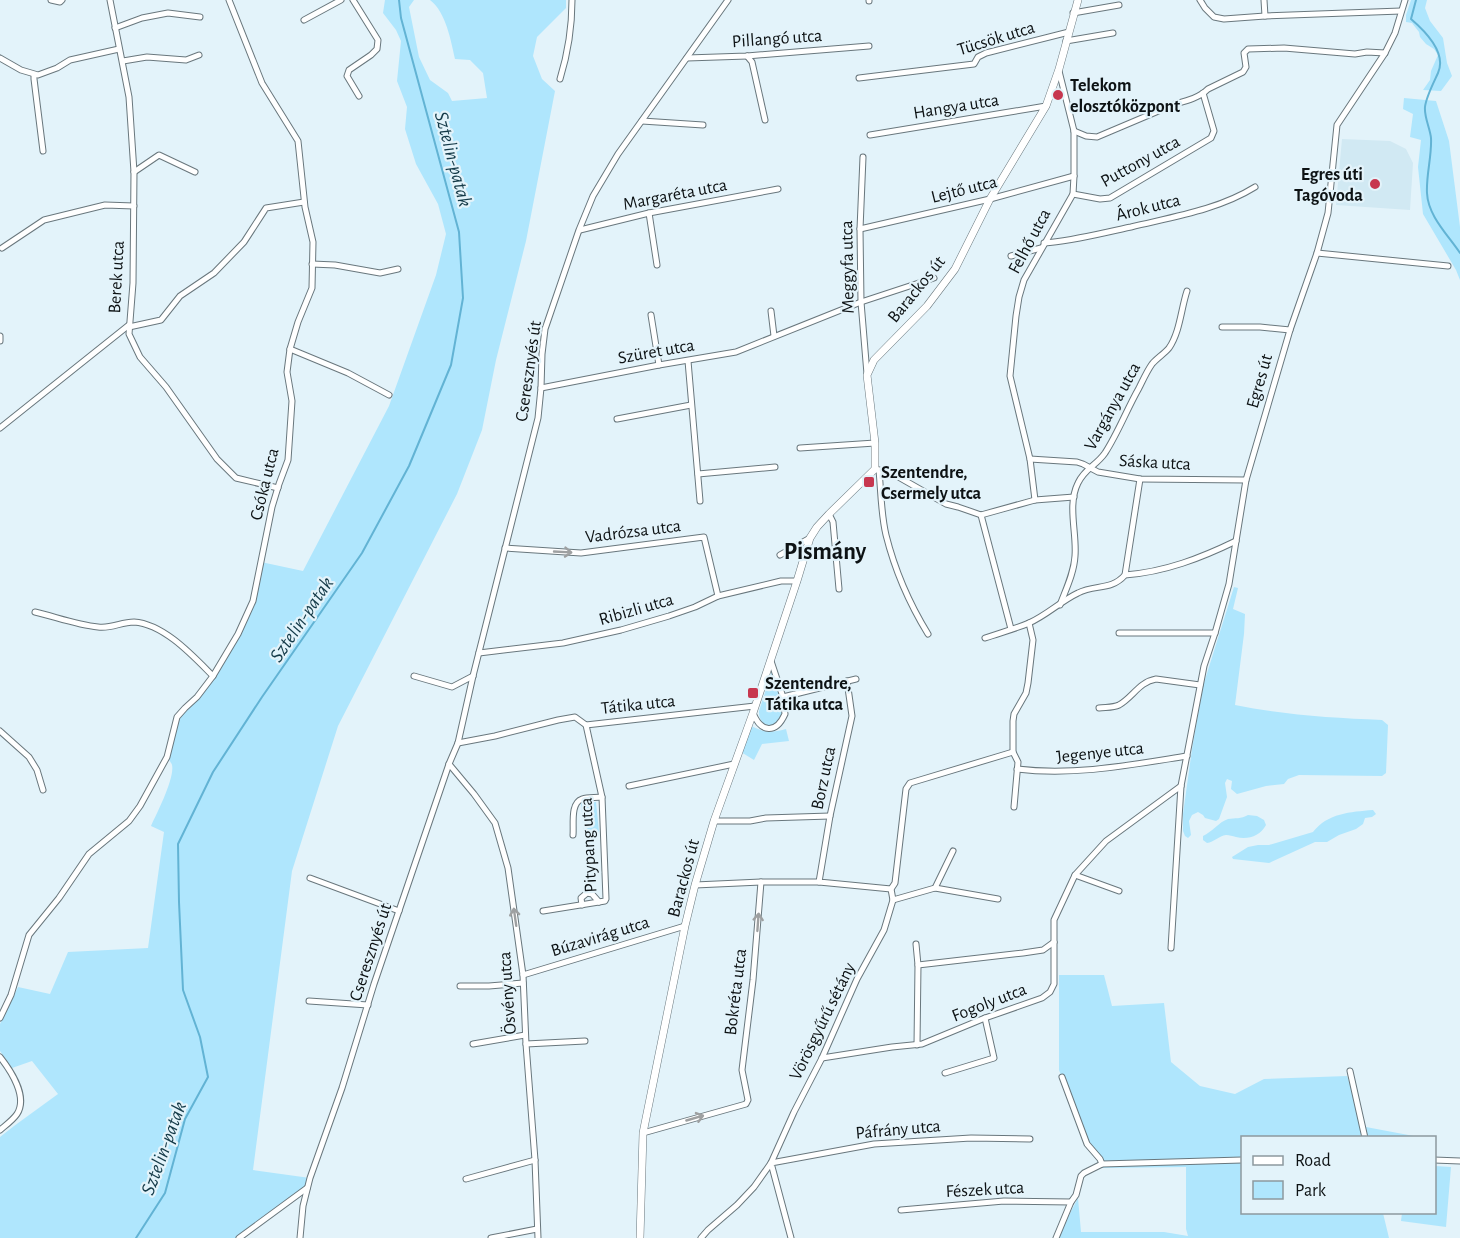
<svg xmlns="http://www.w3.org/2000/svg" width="1460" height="1238" font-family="'Alegreya Sans',sans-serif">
<rect width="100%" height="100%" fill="#e3f3fa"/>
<polygon fill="#d1e9f3" points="1342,139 1390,141 1406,149 1413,163 1410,210 1336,205"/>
<g fill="#afe6fd">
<path d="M385 0H414L409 7 419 57 430 80 448 93 452 101 487 98 483 73 470 60 455 59C451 41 446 12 430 0H566V8L537 37 533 56 542 79 555 91 526 241 496 360 482 430 457 494 338 726 292 871 253 1170 310 1178 307 1188 239 1238H0V1137L14 1126 58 1094 32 1061 12 1068 0 1051V1024L18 987 50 994 68 952 148 948 164 832 151 826C157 813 175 778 172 765 172 764 168 758 167 757L177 717 213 676 253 601 261 562 303 571 389 406 436 275 446 234 438 204 416 164 405 129 407 107 397 81 401 41 396 30 383 13Z"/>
<polygon points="1411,0 1427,0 1425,8 1430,21 1443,38 1447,63 1452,76 1441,91 1423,90 1430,80 1431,71 1438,55 1434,49 1426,44 1420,37 1419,32 1412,23 1406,22 1406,15"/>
<polygon points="1404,98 1436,101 1449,141 1460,227 1460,280 1456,270 1423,214 1418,167 1421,140 1410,137 1413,114 1403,109"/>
<path d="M1234 587 1238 588 1233 609 1245 614 1244 634 1235 705C1284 715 1332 718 1382 720L1388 725 1386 773 1382 776 1299 775 1288 779 1284 784 1266 786 1237 794 1231 789 1232 781 1227 779 1225 783 1227 797 1219 819 1216 821 1205 818 1203 815 1198 812 1192 815 1189 821 1191 835 1188 838 1185 836 1183 831V814L1192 749 1203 686Z"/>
<path d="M772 671C776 682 785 703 783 714 780 730 758 729 759 711Z"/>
<path d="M751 726C766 733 770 733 786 729L789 741 762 744 754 760 741 752Z"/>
<polygon points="596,802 599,832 584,833 581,803"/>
<path d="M1373 810 1376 814 1372 817 1365 818 1363 824 1356 829 1339 835 1327 842H1315L1269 863 1233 859 1232 857 1248 847 1258 845H1269L1313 832C1328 813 1350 812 1373 810Z"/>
<path d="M1248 815 1257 816 1264 820 1266 825C1260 836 1248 840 1236 837 1232 836 1230 835 1226 835 1219 836 1214 842 1207 843L1203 840V836C1212 832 1219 822 1228 819 1235 818 1241 819 1248 815Z"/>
<polygon points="1059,975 1104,975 1112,1006 1164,1003 1171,1062 1200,1086 1235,1094 1264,1079 1347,1076 1366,1127 1419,1137 1242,1138 1242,1212 1383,1213 1389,1238 1057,1238 1078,1198 1081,1232 1164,1232 1188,1236 1186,1229 1186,1167 1102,1168 1087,1144 1059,1070"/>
<polygon points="1435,1166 1451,1167 1446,1227 1401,1221 1402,1213 1434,1212"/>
</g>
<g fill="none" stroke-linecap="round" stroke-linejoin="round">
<g stroke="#62b3d4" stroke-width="2">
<path d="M1416 0 1411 19C1425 31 1447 53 1438 73 1434 82 1426 97 1425 107 1424 117 1430 128 1431 138 1432 156 1426 175 1427 193 1428 216 1448 235 1460 253"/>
<polyline points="136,1238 165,1193 185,1119 208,1077 200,1037 183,990 179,902 178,844 213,772 262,697 362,553 409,466 451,365 463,298 459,232 401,18 399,0"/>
</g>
<defs>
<g id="minor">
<polyline points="51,0 60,2 62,0"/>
<polyline points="110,0 129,97 134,172 133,283 129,334 140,357 166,387 217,459 236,478 278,488"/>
<polyline points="353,0 378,40 377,49 371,55 349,70 347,76 359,96"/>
<polyline points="1200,0 1205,8 1214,17 1224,19 1265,16 1401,11"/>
<polyline points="1264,0 1265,16"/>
<polyline points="869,1 869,0"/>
<polyline points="1073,13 1119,5"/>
<polyline points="304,20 341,0"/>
<polyline points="115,28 142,18 168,13 200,17"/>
<polyline points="1066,41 1113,33"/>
<polyline points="747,56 752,62 765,120"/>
<polyline points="0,58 21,70 38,75 57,68 70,60 119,49"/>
<polyline points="687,58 747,56 869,46"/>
<polyline points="123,61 147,57 186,60 199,55"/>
<polyline points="34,75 34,79 43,151"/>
<polyline points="859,78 974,64 978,57 986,53 1069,32"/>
<path d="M560 79C568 53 572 27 572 0"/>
<polyline points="642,121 703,125"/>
<path d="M1074 131 1086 136 1097 137 1175 104C1186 101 1199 98 1208 89L1243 72 1246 67 1244 53 1248 49 1284 48 1355 54 1367 52 1385 53"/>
<polyline points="870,135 1046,106"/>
<polyline points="863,157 860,229 861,302 867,374"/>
<polyline points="134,172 159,155 195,172"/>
<polyline points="1073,194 1100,199 1110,198 1211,138 1214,131 1203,93"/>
<polyline points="649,213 657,265"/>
<polyline points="860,229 990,199 1074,176"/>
<polyline points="580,230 649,213 778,189"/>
<path d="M1044 243C1073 241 1102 233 1131 227 1172 217 1218 210 1255 187"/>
<polyline points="2,248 44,220 105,205 134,206"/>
<polyline points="1317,253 1448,266"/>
<polyline points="1011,256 1041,248"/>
<polyline points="312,264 335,265 380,273 398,269"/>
<polyline points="771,311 774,336"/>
<polyline points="651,315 659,365"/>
<polyline points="129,327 161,320 180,296 214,273 244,242 266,208 304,202"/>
<polyline points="1222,327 1260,327 1290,330"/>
<polyline points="0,336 0,341"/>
<polyline points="290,349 348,373 389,395"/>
<polyline points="688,361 700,501"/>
<polyline points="541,388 659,365 736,352 861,302 934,278"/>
<polyline points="617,419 691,405"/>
<polyline points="0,428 129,325"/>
<polyline points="800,448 875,443"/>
<polyline points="1030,459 1077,462 1083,464 1098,472 1140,479 1246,480"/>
<polyline points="875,469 895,475 946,504 958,507 981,515 1035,500 1074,497"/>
<path d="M879 470C881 492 881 514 886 535 895 571 909 603 928 634"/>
<polyline points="698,474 775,467"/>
<polyline points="1035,500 1030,459 1010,376 1016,316 1019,297 1024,280 1073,194 1074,176 1074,131 1059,71"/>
<polyline points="829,514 833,522 839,589"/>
<polyline points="981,515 1011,629"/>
<polyline points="505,548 581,553 704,537 718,596"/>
<polyline points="780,555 810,538"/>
<polyline points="1125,575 1140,479"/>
<path d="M1060 605C1066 589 1074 573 1075 556 1077 533 1067 505 1078 483 1085 468 1096 466 1105 453 1118 433 1127 409 1139 388 1143 380 1147 371 1152 364 1157 358 1164 354 1169 348 1180 332 1181 309 1187 291"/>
<path d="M35 612C56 617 77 625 98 627 111 629 121 622 134 622 164 624 193 656 213 676"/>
<polyline points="1119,633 1215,633"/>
<path d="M985 638C999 633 1015 629 1029 623 1047 615 1061 601 1078 593 1095 584 1111 591 1125 575 1165 572 1201 558 1236 541"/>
<polyline points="479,653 563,643 621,630 669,616 695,607 718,596 781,581 797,581"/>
<polyline points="414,676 452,687 473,676"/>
<polyline points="847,681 852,716 830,816 819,882 891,889"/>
<polyline points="783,697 856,679"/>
<path d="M1099 708C1105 707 1113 708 1119 705 1133 697 1139 682 1156 679L1200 685"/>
<path d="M753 713C761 733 776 734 785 714L783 697 771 661"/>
<polyline points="0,731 29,757 37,770 43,790"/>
<polyline points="458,743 495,736 558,720 575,717 586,725 755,706"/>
<polyline points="449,764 474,794 495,823 508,868 523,975 526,1044 535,1160 538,1238"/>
<path d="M1017 769C1074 776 1130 765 1187 756"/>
<polyline points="629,786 734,764"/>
<polyline points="1014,807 1018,762 1013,752 1013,721 1014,714 1026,693 1028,683 1033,640 1029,623"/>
<polyline points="714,821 750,821 766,818 830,816"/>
<path d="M573 835C574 825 570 803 582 799 588 797 596 798 602 797"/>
<polyline points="1075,875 1119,891"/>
<polyline points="310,878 399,911"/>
<polyline points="695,885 761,882 819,882"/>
<polyline points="935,888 998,899"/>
<polyline points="893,900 935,888 953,851"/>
<polyline points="582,905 581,898 587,893 592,894 599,902"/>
<polyline points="543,911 605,901 606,899 602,797 586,725"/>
<polyline points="916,944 918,965 917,1045"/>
<polyline points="1171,948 1181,786 1204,666 1215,633 1229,584 1246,480 1290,330 1317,253 1328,213 1337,125 1385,53 1395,33 1405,0"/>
<polyline points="918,965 1023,953 1043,950 1054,942"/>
<polyline points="523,975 685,926"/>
<polyline points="460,986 489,986 523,983"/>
<polyline points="309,1001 368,1005"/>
<polyline points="0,1018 11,995 29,935 59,898 89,854 129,821 140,806 167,757 177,717 185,708 197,697 213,676 238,634 253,601 272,507 279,484 288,460 292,401 287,372 290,349 298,322 312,288 313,242 305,207 298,141 262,83 229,0"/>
<polyline points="473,1044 525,1035"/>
<polyline points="526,1044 585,1041"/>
<path d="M0 1057C11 1071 28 1097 17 1114 13 1120 6 1125 0 1130"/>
<polyline points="822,1058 892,1047 922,1044 985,1018 1042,998 1050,992 1054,984 1054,920 1075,875 1106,841 1181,786"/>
<polyline points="1350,1071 1365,1138"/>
<polyline points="945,1073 994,1058 985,1018"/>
<polyline points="1062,1077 1087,1144 1100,1159 1102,1164"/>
<polyline points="643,1133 746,1104 748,1100 742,1070 753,980 761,882"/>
<polyline points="1434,1160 1460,1161"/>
<polyline points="466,1179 535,1160"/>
<polyline points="901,1210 1004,1201 1071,1202"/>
<polyline points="239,1238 307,1188"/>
<polyline points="300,1238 303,1206 310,1178 342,1088 374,984 449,764 458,743 473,676 538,418 541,388 542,354 545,329 579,230 593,196 618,154 728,0"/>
<polyline points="491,1238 537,1229"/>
<polyline points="701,1238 708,1230 737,1205 754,1187 771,1163 794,1112 822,1058 857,979 884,930 893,900 891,889 895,883 906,789 910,783 1013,752"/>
<polyline points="791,1238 771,1163 874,1144 971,1138 1030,1139"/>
<polyline points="1056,1238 1071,1202 1076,1195 1081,1176 1084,1173 1102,1164 1242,1160"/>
</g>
<polyline id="tertiary" points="640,1238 643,1133 685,926 695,885 714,821 753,713 797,581 810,538 817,527 829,514 875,469 875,443 867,375 874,360 927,306 955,269 990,199 1046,106 1059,69 1078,0"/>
</defs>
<use href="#minor" stroke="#69777d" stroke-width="7"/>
<use href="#tertiary" stroke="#69777d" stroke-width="8"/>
<use href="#minor" stroke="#fff" stroke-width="5"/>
<use href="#tertiary" stroke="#fff" stroke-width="7"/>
</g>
<defs><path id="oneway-shaft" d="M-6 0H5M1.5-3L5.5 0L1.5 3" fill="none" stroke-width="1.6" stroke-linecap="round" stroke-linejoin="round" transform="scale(1.5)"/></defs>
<g stroke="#9ea0a1">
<use href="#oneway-shaft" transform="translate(563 552) rotate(3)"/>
<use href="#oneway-shaft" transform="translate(515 917) rotate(-98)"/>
<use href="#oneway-shaft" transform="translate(758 922) rotate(-86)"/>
<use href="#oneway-shaft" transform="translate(695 1118) rotate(-16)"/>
</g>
<g fill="#c7374f" stroke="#e3f3fa" stroke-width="2">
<circle cx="1058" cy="95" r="6"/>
<circle cx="1375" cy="184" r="6"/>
<rect x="863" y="476" width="12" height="12" rx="3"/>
<rect x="747" y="687" width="12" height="12" rx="3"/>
</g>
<g text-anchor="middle" stroke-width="4.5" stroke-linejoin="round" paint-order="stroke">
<g font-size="18" fill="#0d1214" stroke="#e3f3fa">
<text transform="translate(777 38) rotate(-4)" y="6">Pillangó utca</text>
<text transform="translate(996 38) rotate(-17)" y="6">Tücsök utca</text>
<text transform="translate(956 106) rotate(-9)" y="6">Hangya utca</text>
<text transform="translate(1140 161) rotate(-29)" y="6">Puttony utca</text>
<text transform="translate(964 189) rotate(-14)" y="6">Lejtő utca</text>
<text transform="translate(675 194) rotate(-11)" y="6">Margaréta utca</text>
<text transform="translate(1148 207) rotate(-14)" y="6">Árok utca</text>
<text transform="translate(1029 241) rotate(-62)" y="6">Felhő utca</text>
<text transform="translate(847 267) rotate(-91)" y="6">Meggyfa utca</text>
<text transform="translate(116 277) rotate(-87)" y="6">Berek utca</text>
<text transform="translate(916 289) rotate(-51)" y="6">Barackos út</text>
<text transform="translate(656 351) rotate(-10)" y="6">Szüret utca</text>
<text transform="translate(528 371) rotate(-82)" y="6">Cseresznyés út</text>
<text transform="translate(1259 381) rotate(-74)" y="6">Egres út</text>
<text transform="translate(1112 406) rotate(-61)" y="6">Vargánya utca</text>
<text transform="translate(1155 462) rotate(3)" y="6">Sáska utca</text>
<text transform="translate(264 484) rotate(-76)" y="6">Csóka utca</text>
<text transform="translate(633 531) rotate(-7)" y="6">Vadrózsa utca</text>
<text transform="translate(636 609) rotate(-16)" y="6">Ribizli utca</text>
<text transform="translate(638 704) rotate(-6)" y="6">Tátika utca</text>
<text transform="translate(1100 752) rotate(-6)" y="6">Jegenye utca</text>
<text transform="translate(823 778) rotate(-78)" y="6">Borz utca</text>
<text transform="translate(588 845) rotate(-93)" y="6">Pitypang utca</text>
<text transform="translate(683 878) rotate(-75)" y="6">Barackos út</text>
<text transform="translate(600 936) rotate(-17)" y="6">Búzavirág utca</text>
<text transform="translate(370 952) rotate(-72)" y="6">Cseresznyés út</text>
<text transform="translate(735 992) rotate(-83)" y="6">Bokréta utca</text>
<text transform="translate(507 993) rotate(-94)" y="6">Ösvény utca</text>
<text transform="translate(989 1002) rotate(-21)" y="6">Fogoly utca</text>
<text transform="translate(822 1021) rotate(-64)" y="6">Vörösgyűrű sétány</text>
<text transform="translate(898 1129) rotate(-5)" y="6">Páfrány utca</text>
<text transform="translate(985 1189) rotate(-3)" y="6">Fészek utca</text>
</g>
<g font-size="18" font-weight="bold" fill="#0d1214" stroke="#e3f3fa" text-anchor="start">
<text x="1070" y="91">Telekom<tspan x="1070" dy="21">elosztóközpont</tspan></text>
<text x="1363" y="180" text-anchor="end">Egres úti<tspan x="1363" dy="21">Tagóvoda</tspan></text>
<text x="881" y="478">Szentendre,<tspan x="881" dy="21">Csermely utca</tspan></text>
<text x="765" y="689">Szentendre,<tspan x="765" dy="21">Tátika utca</tspan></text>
</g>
<g font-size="20" font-style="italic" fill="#143a48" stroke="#e3f3fa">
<text transform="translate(454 159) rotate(75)" y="7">Sztelin-patak</text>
<text transform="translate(301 619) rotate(-56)" y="7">Sztelin-patak</text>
<text transform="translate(163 1148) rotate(-70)" y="7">Sztelin-patak</text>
</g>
<g font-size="24" font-weight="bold" fill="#0d1214" stroke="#e3f3fa">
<text x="825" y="559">Pismány</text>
</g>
</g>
<rect x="1241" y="1136" width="195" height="78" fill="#e3f3fa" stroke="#8d999e" stroke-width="1.5"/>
<rect x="1253" y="1156" width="30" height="9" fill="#ffffff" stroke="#8d999e" stroke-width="1.5"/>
<text x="1295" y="1166" font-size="18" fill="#0d1214">Road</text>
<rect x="1253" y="1181" width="30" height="18" fill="#afe6fd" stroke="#8d999e" stroke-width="1.5"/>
<text x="1295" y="1196" font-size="18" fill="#0d1214">Park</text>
</svg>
